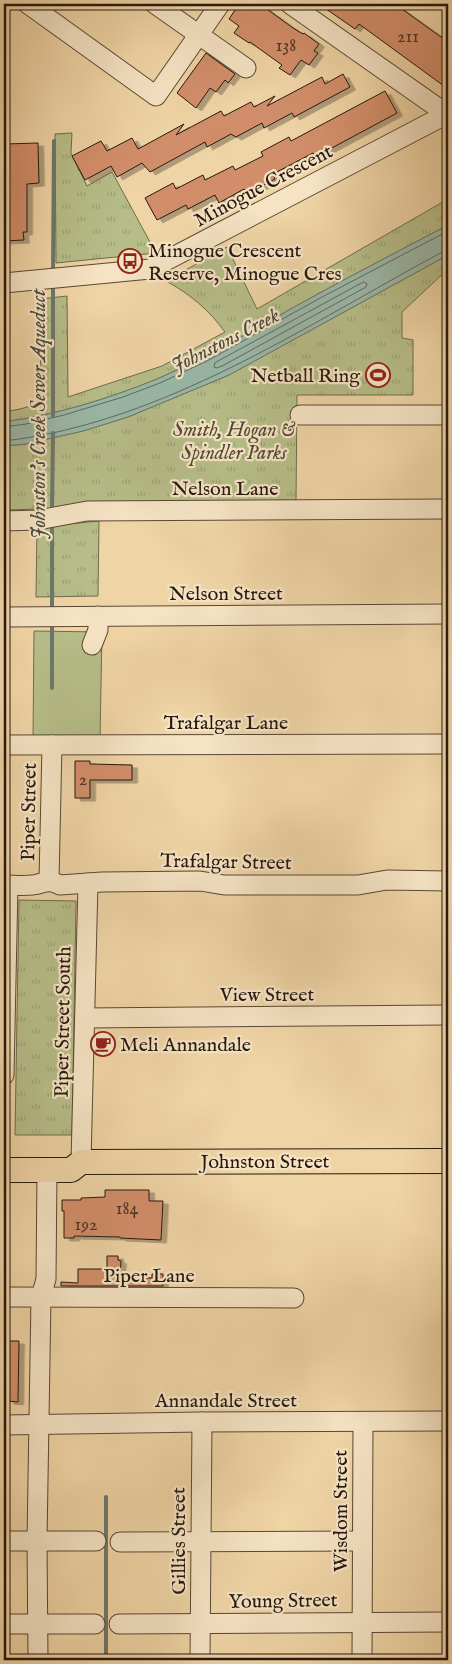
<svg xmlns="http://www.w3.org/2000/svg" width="452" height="1664" font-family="'IM FELL English',serif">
<defs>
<pattern id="park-tufts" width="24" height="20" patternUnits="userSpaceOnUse" patternTransform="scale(1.25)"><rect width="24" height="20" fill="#b6bd88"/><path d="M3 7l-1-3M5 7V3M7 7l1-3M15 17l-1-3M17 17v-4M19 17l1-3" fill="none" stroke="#9ca274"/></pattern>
<filter id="shadow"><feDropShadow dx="5.5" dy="3" stdDeviation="0" flood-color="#0004"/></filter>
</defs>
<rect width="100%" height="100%" fill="#efd4a5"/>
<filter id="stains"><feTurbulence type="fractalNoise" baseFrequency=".004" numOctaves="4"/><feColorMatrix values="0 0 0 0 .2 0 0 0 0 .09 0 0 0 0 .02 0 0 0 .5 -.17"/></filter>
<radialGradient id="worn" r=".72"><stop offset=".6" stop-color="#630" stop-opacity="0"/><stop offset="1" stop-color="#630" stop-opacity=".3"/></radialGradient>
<polygon fill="#b6bd88" stroke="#6e6b4c" points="34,631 102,632 100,739 33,738"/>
<g fill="url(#park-tufts)" stroke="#6e6b4c">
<polygon points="72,133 71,153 87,186 112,172 156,253 56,263 55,134"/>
<path d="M448 199V225C401 250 354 274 307 300 258 327 209 357 157 379 108 399 56 415 4 422V412L20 409 41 403 40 299 67 296 68 397 162 366 225 332C209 310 190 294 166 281L227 247 257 309Z"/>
<polygon points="448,255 448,269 402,312 402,338 413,340 413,395 297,395 296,502 4,510 4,446 25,444 83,431 128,417 229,375"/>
<polygon points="99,521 98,596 36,597 37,527"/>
<polygon points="19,900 76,901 72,1135 15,1135"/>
</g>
<path fill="#9ab8a9" stroke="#6c786b" d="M448 225V255L229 375 128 417 83 431 25 444 4 446V422C56 415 108 399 157 379 209 357 258 327 307 300 354 274 401 250 448 225Z"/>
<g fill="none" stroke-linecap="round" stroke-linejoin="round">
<g stroke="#60685c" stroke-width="1">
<polygon points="364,282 367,284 366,287 224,365 217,368 214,367 215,363"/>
<polyline points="4,427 26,424 64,415 123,397 160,383 207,361 322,297 448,231"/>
<path d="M4 441C152 424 285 339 413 268L444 251H448"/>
</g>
<g stroke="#6c786b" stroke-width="4">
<polyline points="53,274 54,141"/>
<polyline points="53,416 53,283"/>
<polyline points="52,511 53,433"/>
<polyline points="52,611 52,523"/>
<polyline points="52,688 52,623"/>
<polyline points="106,1660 106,1497"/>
</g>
</g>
<g fill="#d28e6b" stroke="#26190f" filter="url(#shadow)">
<polygon points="239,4 260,4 293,28 303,34 304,33 319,44 314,51 318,53 309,65 301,60 290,75 279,68 282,65 250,42 249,43 234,33 239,26 229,19"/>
<polygon points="319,4 395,4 448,42 448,89 359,24 355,29"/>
<polygon points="206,53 235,74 228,83 225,80 216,92 210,88 196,108 177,93"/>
<polygon points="343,74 350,87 294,117 292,113 264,128 262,123 236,137 231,134 207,147 205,142 150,172 142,163 117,177 111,166 85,180 72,156 101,141 107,151 132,138 138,149 184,124 176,135 221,111 224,116 251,102 254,107 275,96 267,106 322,77 325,84"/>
<polygon points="385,91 397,113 315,157 313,153 273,174 275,179 247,194 244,189 219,203 215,195 188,209 186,205 157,220 145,198 173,183 176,189 203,175 205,180 233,166 235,170 263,156 261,152 289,137 291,141"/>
<polygon points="38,143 39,183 27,184 27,232 23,232 24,240 4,241 4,144"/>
<polygon points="75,761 90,761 90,764 132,765 132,780 90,780 90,798 75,798"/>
<polygon points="105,1190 149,1190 149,1201 163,1201 161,1240 120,1238 120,1237 74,1236 74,1238 64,1238 64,1211 62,1211 62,1200 81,1200 81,1198 105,1197"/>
<polygon points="107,1256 118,1256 118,1260 121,1261 120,1277 152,1278 152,1274 163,1274 163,1286 61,1286 61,1282 78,1283 78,1269 107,1269"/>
<polygon points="4,1341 19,1341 18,1402 8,1401 8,1398 4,1398"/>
</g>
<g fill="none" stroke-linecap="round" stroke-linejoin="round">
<defs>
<g id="minor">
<polyline points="28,4 156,96 220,4"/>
<polyline points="155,4 246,68"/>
<polyline points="290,4 448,115"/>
<polyline points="4,283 150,269 447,114"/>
<polyline points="300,415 448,415"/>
<polyline points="4,521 38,520 87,511 448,509"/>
<polyline points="4,617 448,614"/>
<polyline points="92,645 98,630 98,616"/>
<polyline points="4,745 448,744"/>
<polyline points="49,881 52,745"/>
<path d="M4 885C13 885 23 886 33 885 45 883 48 879 60 885L102 882 200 881 224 885H358L387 880 448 881"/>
<polyline points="85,1018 448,1015"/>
<polyline points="4,1075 8,885"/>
<polyline points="81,1162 88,883"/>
<polyline points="4,1297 294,1298"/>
<polyline points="4,1425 202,1422 448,1421"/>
<polyline points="4,1541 96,1541"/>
<polyline points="120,1542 362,1541"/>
<polyline points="4,1624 95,1624"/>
<polyline points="119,1624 448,1622"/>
<polyline points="38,1660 37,1541 41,1297 46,1279 47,1170"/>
<polyline points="200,1660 202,1422"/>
<polyline points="362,1660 363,1422"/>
</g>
<polyline id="major" points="4,1170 71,1170 81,1162 448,1161"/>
</defs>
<use href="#minor" stroke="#584834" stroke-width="21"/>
<use href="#major" stroke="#26190f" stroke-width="26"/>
<use href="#minor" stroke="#f5e3c4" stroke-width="19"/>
<use href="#major" stroke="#efd4a5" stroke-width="24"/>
</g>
<defs>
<symbol id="bus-ring" viewBox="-11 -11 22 22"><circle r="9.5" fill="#f5e3c4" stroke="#8f2418" stroke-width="1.5"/><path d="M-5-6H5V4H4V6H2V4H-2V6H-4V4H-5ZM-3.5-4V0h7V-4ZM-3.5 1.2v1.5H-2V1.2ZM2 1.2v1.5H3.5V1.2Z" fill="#8f2418"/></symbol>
<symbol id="stadium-ring" viewBox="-11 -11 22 22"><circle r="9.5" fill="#f5e3c4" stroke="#8f2418" stroke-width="1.5"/><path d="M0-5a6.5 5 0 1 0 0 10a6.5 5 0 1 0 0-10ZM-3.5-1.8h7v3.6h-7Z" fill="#8f2418"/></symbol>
<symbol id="cafe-ring" viewBox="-11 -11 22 22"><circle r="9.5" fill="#f5e3c4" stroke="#8f2418" stroke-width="1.5"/><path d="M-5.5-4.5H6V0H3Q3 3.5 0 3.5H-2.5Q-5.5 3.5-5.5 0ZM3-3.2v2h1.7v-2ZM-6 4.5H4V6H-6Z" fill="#8f2418"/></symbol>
</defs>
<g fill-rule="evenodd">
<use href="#bus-ring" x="116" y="247" width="28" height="28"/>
<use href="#stadium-ring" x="364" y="361" width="28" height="28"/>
<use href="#cafe-ring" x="89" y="1030" width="28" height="28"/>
</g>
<g text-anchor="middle" stroke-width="4.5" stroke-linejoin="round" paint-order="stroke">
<g font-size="18" fill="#513626">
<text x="408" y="42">211</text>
<text x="286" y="51">138</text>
<text x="83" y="785">2</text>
<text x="127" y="1214">184</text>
<text x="86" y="1230">192</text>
</g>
<g font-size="20" fill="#26190f" stroke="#f5e3c4">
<text transform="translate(263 185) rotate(-28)" y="7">Minogue Crescent</text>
<text x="225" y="495">Nelson Lane</text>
<text x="226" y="600">Nelson Street</text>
<text x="226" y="729">Trafalgar Lane</text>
<text transform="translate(28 812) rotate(-89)" y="7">Piper Street</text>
<text transform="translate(226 861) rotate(1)" y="7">Trafalgar Street</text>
<text x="267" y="1001">View Street</text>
<text transform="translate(62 1022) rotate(-89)" y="7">Piper Street South</text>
<text x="265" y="1168">Johnston Street</text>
<text x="149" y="1282">Piper Lane</text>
<text x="226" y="1407">Annandale Street</text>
<text transform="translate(340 1511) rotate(-90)" y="7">Wisdom Street</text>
<text transform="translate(178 1541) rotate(-90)" y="7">Gillies Street</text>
<text transform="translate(283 1600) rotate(-1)" y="7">Young Street</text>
</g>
<g font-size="20" fill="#26190f" stroke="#f5e3c4" text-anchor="start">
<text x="148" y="257">Minogue Crescent<tspan x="148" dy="23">Reserve, Minogue Cres</tspan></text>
<text x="360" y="382" text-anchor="end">Netball Ring</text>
<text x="120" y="1051">Meli Annandale</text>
</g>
<g font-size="20" font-style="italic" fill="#514a33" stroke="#f5e3c4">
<text x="234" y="436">Smith, Hogan &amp;<tspan x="234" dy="23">Spindler Parks</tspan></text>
</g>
<g font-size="21" font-style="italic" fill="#49493d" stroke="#f5e3c4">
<text transform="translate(225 340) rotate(-27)" y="7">Johnstons Creek</text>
<text transform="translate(38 414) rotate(-90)" y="7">Johnston's Creek Sewer Aqueduct</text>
</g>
</g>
<rect width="452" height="1664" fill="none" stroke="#efd4a5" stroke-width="20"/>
<rect x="5" y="5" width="442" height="1654" fill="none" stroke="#26190f" stroke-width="2.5"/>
<rect x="10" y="10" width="432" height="1644" fill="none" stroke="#26190f"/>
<rect width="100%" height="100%" filter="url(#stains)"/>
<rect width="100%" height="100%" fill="url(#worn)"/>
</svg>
